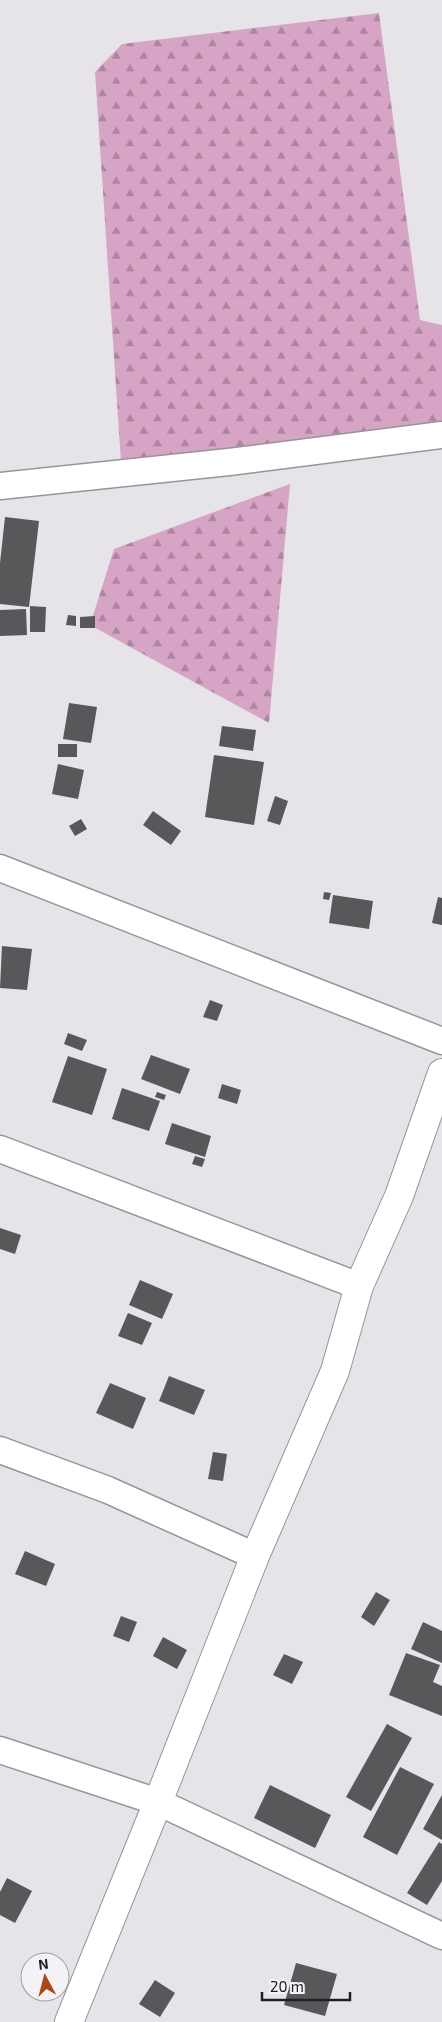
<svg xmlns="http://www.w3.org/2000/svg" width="442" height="2022" font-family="'Exo 2',sans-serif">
<defs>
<pattern id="forest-firs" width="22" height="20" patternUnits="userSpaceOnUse" patternTransform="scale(1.25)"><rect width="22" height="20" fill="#d6a4c5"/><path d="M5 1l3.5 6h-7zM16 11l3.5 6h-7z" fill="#ad85a0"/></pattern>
</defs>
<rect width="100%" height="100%" fill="#e6e4e9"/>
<g fill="url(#forest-firs)">
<polygon points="379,13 420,320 442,325 442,427 121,462 95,72 122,44"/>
<polygon points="290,484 269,723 90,625 114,549"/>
</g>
<g fill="#5a575b">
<polygon points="5,517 39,521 29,607 0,604 0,563"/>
<polygon points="30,606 46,607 45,632 30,632"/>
<polygon points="26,609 27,635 0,636 0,610"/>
<polygon points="68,615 76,616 76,626 66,625"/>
<polygon points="95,616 95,628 80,628 80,617"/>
<polygon points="69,703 97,707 91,743 63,739"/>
<polygon points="222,726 256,730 253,751 219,746"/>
<rect x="58" y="744" width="19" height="13"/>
<polygon points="214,755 264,762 254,825 205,817"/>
<polygon points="58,764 84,770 78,799 52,794"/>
<polygon points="275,796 288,801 280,825 267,821"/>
<polygon points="153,811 181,831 171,845 143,825"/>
<polygon points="81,819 87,829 75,836 69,826"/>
<polygon points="324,892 331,893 329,900 323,899"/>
<polygon points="333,895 373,901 369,929 329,923"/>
<polygon points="438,897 442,898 442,925 432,923"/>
<polygon points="2,946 32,949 27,990 0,988"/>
<polygon points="210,1000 223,1005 217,1021 203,1017"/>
<polygon points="68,1033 87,1040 82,1051 64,1044"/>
<polygon points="151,1055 190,1069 180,1094 141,1079"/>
<polygon points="68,1056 107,1069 92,1115 52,1102"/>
<polygon points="222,1084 241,1090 237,1104 218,1098"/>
<polygon points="122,1088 160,1101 149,1131 112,1119"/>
<polygon points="157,1092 166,1095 164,1100 155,1097"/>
<polygon points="172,1123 211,1136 205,1157 165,1144"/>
<polygon points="195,1156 205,1159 202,1167 192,1164"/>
<polygon points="0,1228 21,1235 15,1254 0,1249"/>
<polygon points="140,1280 173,1294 162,1319 129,1305"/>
<polygon points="128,1313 152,1323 142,1345 118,1336"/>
<polygon points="169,1376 205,1390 194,1415 159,1401"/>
<polygon points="110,1383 146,1398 133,1429 96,1413"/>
<polygon points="213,1452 227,1454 223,1481 208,1479"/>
<polygon points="25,1551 55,1564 46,1586 15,1574"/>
<polygon points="376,1592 390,1600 374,1626 361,1617"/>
<polygon points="121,1616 137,1622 129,1642 113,1636"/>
<polygon points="423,1622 442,1631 442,1663 411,1649"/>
<polygon points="163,1637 187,1650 177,1669 153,1656"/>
<polygon points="406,1653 440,1665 433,1682 442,1686 442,1716 389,1695"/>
<polygon points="284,1654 303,1662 292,1684 273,1675"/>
<polygon points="387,1724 412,1738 371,1811 346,1797"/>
<polygon points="400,1767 434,1784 397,1855 363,1837"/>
<polygon points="270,1785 331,1815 315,1848 254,1818"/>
<polygon points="442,1795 442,1840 423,1829"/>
<polygon points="439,1842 442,1844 442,1881 427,1905 407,1893"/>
<polygon points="7,1878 32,1891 15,1923 0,1915 0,1892"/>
<polygon points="296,1963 337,1974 325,2016 284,2005"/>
<polygon points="155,1980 175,1993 160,2017 139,2004"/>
</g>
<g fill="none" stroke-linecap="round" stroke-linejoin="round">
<defs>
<g id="street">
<polyline points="0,486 229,462 442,435"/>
<polyline points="0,868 442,1041"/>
<polyline points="0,1149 359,1286"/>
<polyline points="0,1450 108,1490 255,1556"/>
<polyline points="0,1750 158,1802 442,1936"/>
</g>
<polyline id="secondary" points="69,2022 158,1802 255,1556 335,1371 359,1286 399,1196 442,1073"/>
</defs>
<use href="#street" stroke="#96959a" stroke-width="29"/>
<use href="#secondary" stroke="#96959a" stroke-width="30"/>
<use href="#street" stroke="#fff" stroke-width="26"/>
<use href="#secondary" stroke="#fff" stroke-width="28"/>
</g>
<g transform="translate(45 1977) rotate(353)"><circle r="24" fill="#f3f2f7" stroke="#9f9ea1"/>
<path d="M0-4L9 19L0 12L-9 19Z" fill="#ab4716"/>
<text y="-8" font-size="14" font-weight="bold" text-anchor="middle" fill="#202021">N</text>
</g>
<path d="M262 1992v8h88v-8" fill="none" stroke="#202021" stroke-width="2.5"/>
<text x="270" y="1992" font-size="15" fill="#202021" stroke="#f3f2f7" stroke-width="4" paint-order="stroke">20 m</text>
</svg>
